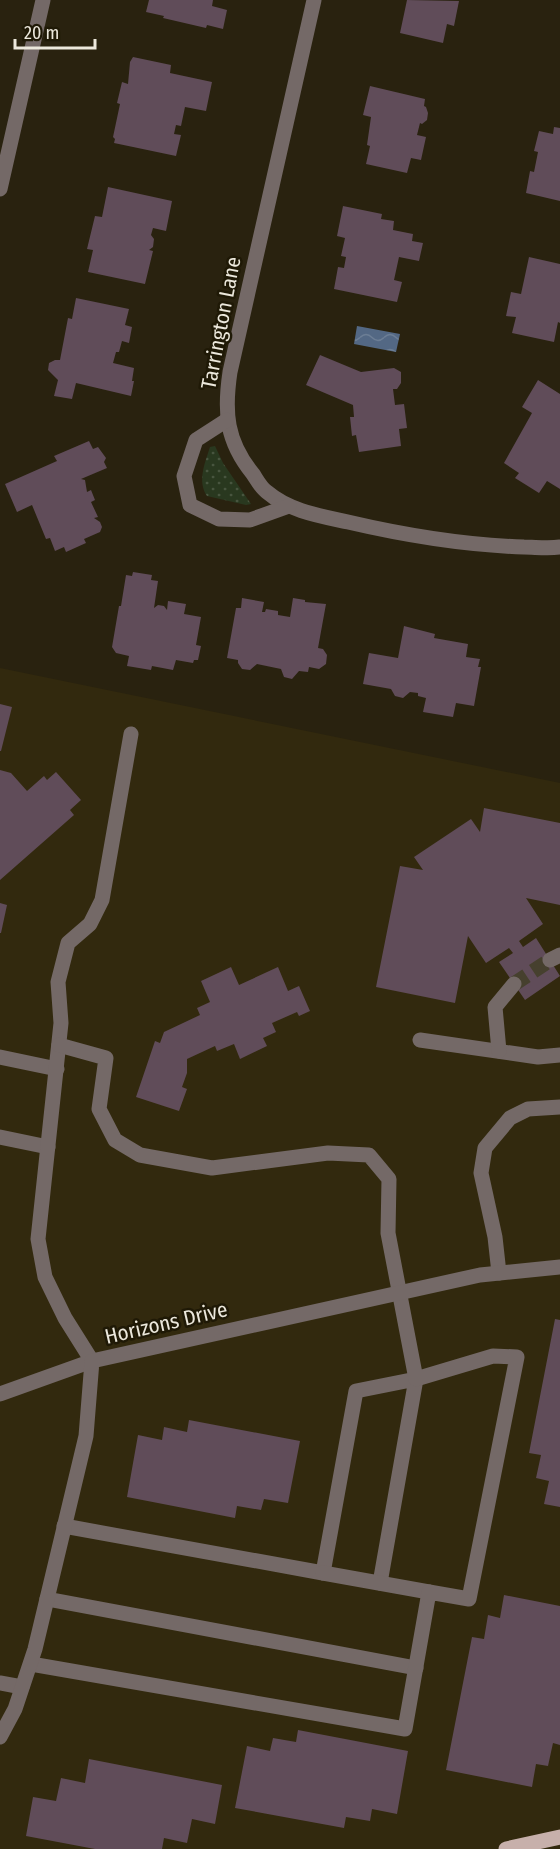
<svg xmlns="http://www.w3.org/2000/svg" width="560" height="1849" font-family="'Fira Sans Condensed',sans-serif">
<defs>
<pattern id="garden-dots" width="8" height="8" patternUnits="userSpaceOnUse" patternTransform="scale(1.5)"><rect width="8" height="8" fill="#29381f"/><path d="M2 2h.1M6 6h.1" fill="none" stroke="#48553f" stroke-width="1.8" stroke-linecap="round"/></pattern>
<pattern id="water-waves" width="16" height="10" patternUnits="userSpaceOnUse" patternTransform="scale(1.5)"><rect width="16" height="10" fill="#536884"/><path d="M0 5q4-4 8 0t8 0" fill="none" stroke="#6c7e95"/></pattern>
</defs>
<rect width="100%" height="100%" fill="#29220f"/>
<polygon fill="#32290e" points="0,668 560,783 560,1849 0,1849"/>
<path fill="url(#garden-dots)" d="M215 446 223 463 251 504 246 505 207 496C197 481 205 463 210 447Z"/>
<polygon fill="url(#water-waves)" points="357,326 400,334 396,352 354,344"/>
<g fill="#604c59">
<polygon points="149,0 213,0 212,6 227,10 223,29 207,25 206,28 163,18 164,16 146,12"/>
<polygon points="407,0 459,1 454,26 447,24 443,43 400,33"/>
<polygon points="133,57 171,65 170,73 212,82 206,111 185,107 181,126 176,125 174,134 181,135 176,156 114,143 115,139 113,137 120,104 117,103 122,82 128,84 130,62"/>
<polygon points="370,86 425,99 424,106 426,107 428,113 427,120 422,124 420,123 417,135 426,137 421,160 411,158 407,173 366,164 370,146 367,145 371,117 363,115"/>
<polygon points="554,127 560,128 560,201 526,193 530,171 534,172 538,152 534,151 539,131 553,134"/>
<polygon points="108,187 172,201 166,231 153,228 151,235 154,239 153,247 149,250 153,251 145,284 88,272 93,250 87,249 95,216 102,217"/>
<polygon points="343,206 382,214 381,219 394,221 393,230 413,234 412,241 423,243 419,261 399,257 394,280 402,282 397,302 334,289 338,267 344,268 346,257 341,256 345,238 337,236"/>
<polygon points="529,257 560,264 560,323 558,322 554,342 512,333 516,317 506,316 511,292 521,294"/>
<polygon points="76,298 129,309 125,325 132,327 129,343 122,341 119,352 116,352 113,363 134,368 132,381 134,381 131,396 76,383 72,399 54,396 58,380 48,370 49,363 55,360 60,360 68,318 72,319"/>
<polygon points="320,355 361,372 394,368 401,372 401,383 397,389 393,389 395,405 404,404 407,428 399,429 401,446 359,452 356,435 352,436 350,417 354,417 353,405 306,385"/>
<polygon points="538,380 560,394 560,489 547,481 539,493 515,478 519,473 504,463 532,413 522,407"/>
<polygon points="89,441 93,449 98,447 106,458 104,462 107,468 81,479 85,480 87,492 91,490 95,500 91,502 98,517 94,518 100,522 102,527 100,532 84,539 86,543 66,552 64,547 55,551 50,538 46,539 32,505 17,512 5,484 57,461 54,456"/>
<polygon points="133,572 152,575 151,580 158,581 154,608 158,605 164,606 167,610 168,601 186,604 184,614 201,617 196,645 201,646 198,660 194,660 193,663 176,660 173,670 152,666 151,670 127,666 129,656 116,653 112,647 119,606 121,606 126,575 132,576"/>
<polygon points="242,598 264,602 262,612 265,612 266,609 278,611 278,615 290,617 293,598 305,600 305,602 326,604 318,648 323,649 327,655 326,664 319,669 309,667 308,672 299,671 292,679 284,677 281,669 257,664 250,670 242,669 238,663 238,660 227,658 236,608 241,608"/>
<polygon points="404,626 435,634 434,638 468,644 466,657 480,659 478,667 481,667 474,706 456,703 453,717 423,712 426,698 418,696 418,693 410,692 403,698 395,696 391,689 363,684 369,653 398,658"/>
<polygon points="0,704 12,707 1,751 0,751"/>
<polygon points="0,770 11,773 27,791 44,776 47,780 56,772 81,800 70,810 74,815 0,880"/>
<polygon points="484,808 560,823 560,905 526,898 543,924 519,941 523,947 536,938 560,976 525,1000 499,962 513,953 509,948 486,963 468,936 455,1003 376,987 400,866 423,870 414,857 471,819 480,832"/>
<polygon points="0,903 7,905 1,933 0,933"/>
<polygon points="231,967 239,985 278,967 288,991 299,986 310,1011 299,1016 297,1012 272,1023 276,1032 263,1038 267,1046 240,1059 234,1044 217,1051 215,1046 187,1059 187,1073 182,1087 187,1089 179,1111 136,1097 155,1041 160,1043 164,1032 200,1015 197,1008 210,1002 201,981"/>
<polygon points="555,1319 560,1320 560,1507 544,1504 549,1481 536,1478 541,1455 529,1453"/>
<polygon points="189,1420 300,1441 288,1503 264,1499 261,1510 237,1506 235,1518 127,1497 138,1435 162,1440 164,1427 187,1432"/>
<polygon points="504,1595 560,1606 560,1745 553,1743 548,1766 536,1764 532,1787 446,1770 472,1637 484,1639 488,1615 500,1618"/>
<polygon points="298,1730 408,1751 397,1814 372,1809 370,1821 346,1817 344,1828 235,1808 247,1746 270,1751 273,1738 296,1742"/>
<polygon points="89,1759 222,1785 215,1824 192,1819 187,1843 164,1838 162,1849 95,1849 26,1836 33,1797 56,1801 61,1778 85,1783"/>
</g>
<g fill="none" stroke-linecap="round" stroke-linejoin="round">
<polyline stroke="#46402e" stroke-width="15" stroke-dasharray="15 8" stroke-linecap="butt" points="514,984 550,960"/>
<g stroke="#746967" stroke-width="15">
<path d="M314 0 230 372C224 412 226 441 253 474 257 480 261 488 267 492 289 511 320 516 348 522 408 536 462 545 524 547 535 547 548 549 560 547"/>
<polyline points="0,189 43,0"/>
<polyline points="227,420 196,440 184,476 190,505 219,519 250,520 289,506"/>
<polyline points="550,960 560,955"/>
<polyline points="420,1040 538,1057 560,1055"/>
<polyline points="499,1051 495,1007 514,984"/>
<polyline points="0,1057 57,1069"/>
<polyline points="0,1137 48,1147"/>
<polyline points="499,1273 495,1237 481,1173 485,1148 510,1118 528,1109 560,1107"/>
<polyline points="0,1394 92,1361 65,1318 45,1277 38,1239 61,1023 58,982 68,943 90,924 102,900 131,734"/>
<polyline points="64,1526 323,1573 356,1391 416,1379 380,1583"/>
<polyline points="323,1573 429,1592"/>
<polyline points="47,1599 416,1668"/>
<polyline points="31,1664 405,1729 429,1592 469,1599 517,1357 493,1356 416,1379 388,1233 389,1179 369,1155 328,1153 212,1168 140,1155 115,1140 99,1109 106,1058 59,1045"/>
<polyline points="0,1683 22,1687"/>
<polyline points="0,1737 15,1709 35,1649 86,1436 92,1361 480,1275 560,1267"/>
</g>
<polyline stroke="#c7b0ab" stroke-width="15" points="506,1849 560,1837"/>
</g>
<g text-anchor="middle" stroke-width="5" stroke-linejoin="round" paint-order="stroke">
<g font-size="21" fill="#ece8dc" stroke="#1f1906">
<text transform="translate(221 323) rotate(-79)" y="7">Tarrington Lane</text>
<text transform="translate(166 1323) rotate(-13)" y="7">Horizons Drive</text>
</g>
</g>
<path d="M15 39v9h80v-9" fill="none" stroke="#ece8dc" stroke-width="3"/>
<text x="24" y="39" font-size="18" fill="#ece8dc" stroke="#1f1906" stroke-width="4.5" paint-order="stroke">20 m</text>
</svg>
